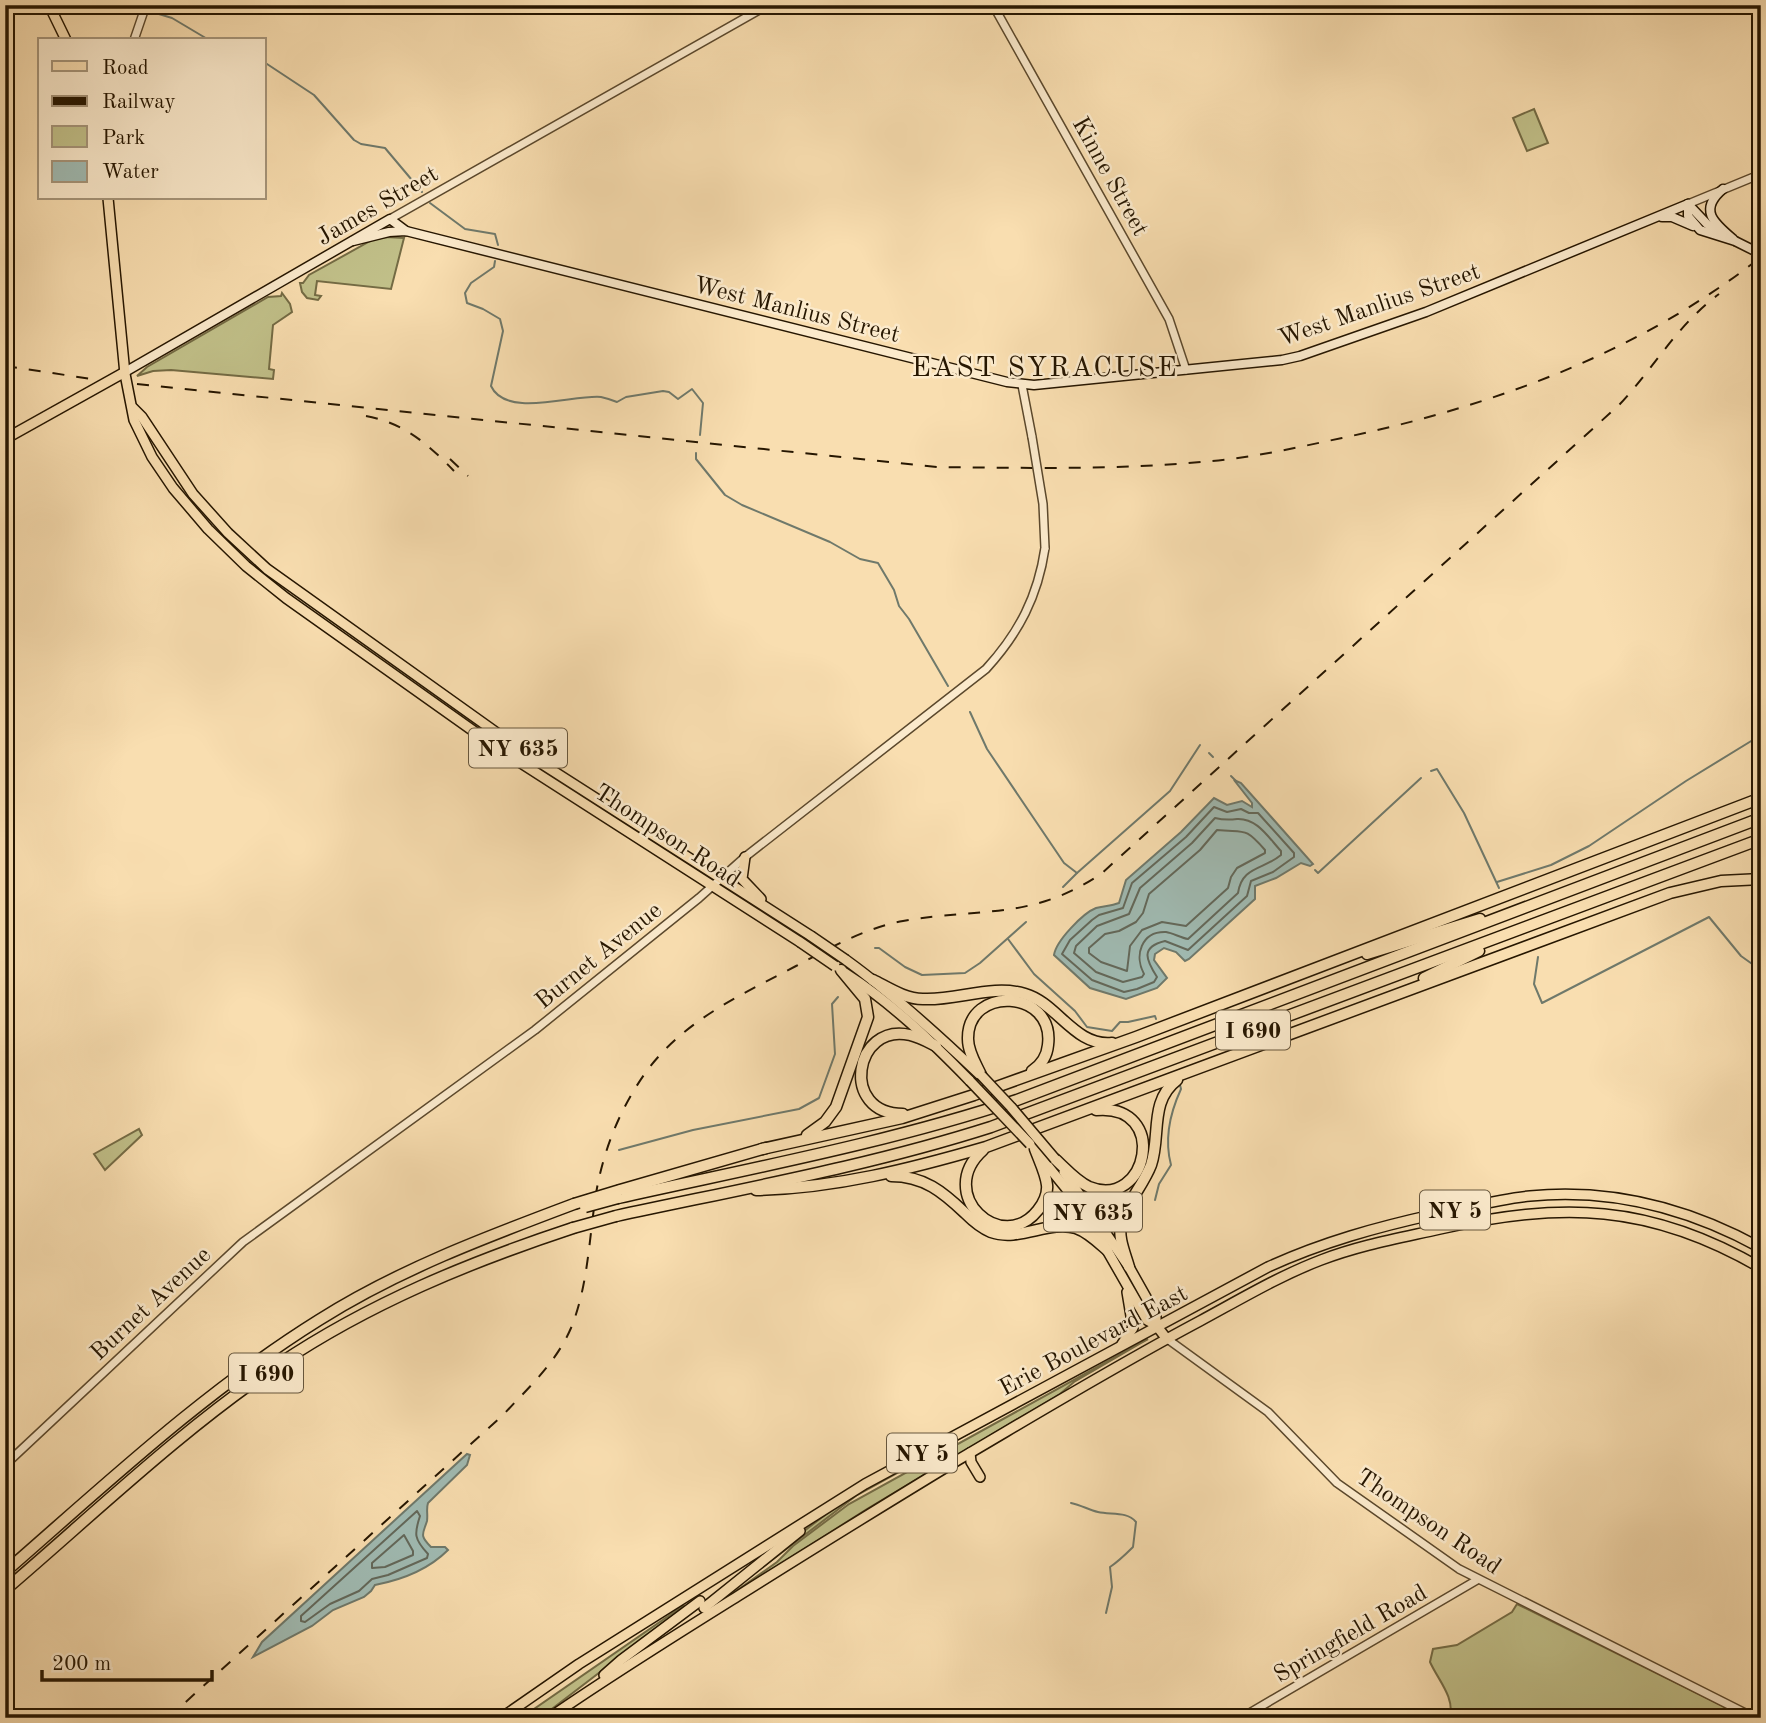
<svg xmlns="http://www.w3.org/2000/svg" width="1766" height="1723" font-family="'Old Standard TT',serif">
<rect width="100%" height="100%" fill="#f9deb0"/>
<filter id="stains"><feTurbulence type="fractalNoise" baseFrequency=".00286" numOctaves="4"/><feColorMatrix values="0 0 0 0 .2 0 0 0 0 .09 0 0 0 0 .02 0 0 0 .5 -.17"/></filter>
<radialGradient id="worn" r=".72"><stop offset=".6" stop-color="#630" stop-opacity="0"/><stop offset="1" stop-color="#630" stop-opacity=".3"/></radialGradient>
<g fill="#c1c089" stroke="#746b44" stroke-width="2">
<polygon points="1534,109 1548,143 1527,151 1513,118"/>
<polygon points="386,237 404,238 391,289 317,281 315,295 321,296 318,300 307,298 302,292 300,283 303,283 309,275 372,240"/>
<polygon points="282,293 290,304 292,312 273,325 269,369 274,370 273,379 171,370 153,371 137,376 147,367 268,297 281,296"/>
<polygon points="139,1129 142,1135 105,1170 94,1154"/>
<polygon points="1145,1337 857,1495 717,1602 715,1599 846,1499"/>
<polygon points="1148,1339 1074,1382 1060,1394 867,1509 718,1604 777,1562 793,1546 849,1504"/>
<path d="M1517 1604 1747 1718H1450C1455 1697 1438 1680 1430 1662L1433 1649 1457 1645 1512 1612Z"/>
<polygon points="683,1606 685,1607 540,1718 521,1718"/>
</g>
<g fill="#a0bbb3" stroke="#6f796b" stroke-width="2">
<path d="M1234 780 1241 783 1313 864 1310 866 1301 863 1276 878 1255 886V899L1189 959 1185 961 1176 952 1164 948 1155 954 1154 960 1167 978 1157 988 1126 999 1090 988 1054 955C1056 941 1083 913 1096 908 1103 906 1111 906 1119 903L1126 880 1181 832 1214 798 1227 805 1242 801 1252 807V803Z"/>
<path d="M467 1454 470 1455 467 1465 428 1503C426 1509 428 1514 427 1521 423 1534 419 1535 431 1547H445L448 1550C429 1569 401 1580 375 1585L371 1591 364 1597 333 1610 312 1626 253 1657 262 1642Z"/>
</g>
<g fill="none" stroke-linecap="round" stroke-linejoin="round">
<g stroke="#63685a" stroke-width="2">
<path d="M1214 807 1227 812 1241 809 1249 813H1258L1294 853V857L1273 872 1251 881 1247 896 1188 950 1165 941C1140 947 1146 960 1157 977L1154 982 1137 989 1124 992 1092 980 1062 954 1070 940 1092 920 1099 915 1123 908 1132 883 1186 837Z"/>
<path d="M1215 818C1223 820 1229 820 1237 819 1257 818 1268 837 1281 851V855C1263 870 1242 866 1238 893L1188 939C1181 938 1173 933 1166 932 1141 931 1134 956 1144 974L1142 977 1123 982 1096 972 1074 953 1076 946 1097 926 1129 914 1140 888 1192 843Z"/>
<path d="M1217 830C1245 833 1244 826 1265 850V853L1237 868 1231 877 1228 888 1186 926 1162 922 1142 930 1130 946 1127 971 1101 962 1089 953V948L1105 934 1119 931 1136 922 1143 913 1149 894 1200 850Z"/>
<path d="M417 1511 420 1516C414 1534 414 1539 428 1554L427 1558 388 1575 372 1579 359 1591 330 1604 305 1622 301 1621V1616Z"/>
<polygon points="404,1535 413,1551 413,1555 385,1567 372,1568 372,1563"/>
</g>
<g stroke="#6f796b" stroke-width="2">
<polyline points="135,5 140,7"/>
<polyline points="149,11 172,18 209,40"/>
<polyline points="264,62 314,95 354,140 361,144 385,148 422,192"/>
<polyline points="430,203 465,229 495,234 498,245"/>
<path d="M495 261 494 267 471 283 465 293 467 303 483 309 500 319 503 331 491 386C506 419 575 394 601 397 606 398 612 400 617 402L626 397 663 391 669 392 678 399 692 389 703 403 700 435"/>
<polyline points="696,453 696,459 725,495 742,505 830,542 860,559 878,563 894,590 899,606 909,619 948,686"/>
<polyline points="970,712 987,749 1064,863 1077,873 1170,791 1200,745"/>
<polyline points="1209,753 1213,757"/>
<polyline points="1431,771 1437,769 1464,813 1499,888"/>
<polyline points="1231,776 1236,781"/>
<polyline points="1315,870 1318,873 1421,778"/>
<polyline points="1497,882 1551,865 1589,846 1686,781 1761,735"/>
<polyline points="1063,887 1077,873"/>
<polyline points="1008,939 1034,974 1075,1011 1087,1027 1112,1031 1120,1022 1128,1022 1155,1016 1156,1019"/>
<polyline points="875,948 879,948 905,967 922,975 965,973 980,963 1026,922"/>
<polyline points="1538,957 1534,984 1542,1003 1709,917 1741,956 1755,966"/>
<polyline points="619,1150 693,1130 799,1109 819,1098 835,1054 832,1004 838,997"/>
<path d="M1155 1200 1159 1184 1171 1165C1164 1139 1170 1113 1181 1089L1180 1085"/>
<path d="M1071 1503C1081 1505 1089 1510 1098 1512 1111 1515 1127 1511 1136 1522L1133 1547C1125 1555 1119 1561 1110 1567L1112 1587 1106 1613"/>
</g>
<defs>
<g id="tertiary">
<polyline points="993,5 1169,319 1186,370"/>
<polyline points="134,40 146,5"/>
<polyline points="1688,204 1761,174"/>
<polyline points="390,219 768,5"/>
<polyline points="1022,385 1032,437"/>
<polyline points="1166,1338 1268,1412 1337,1483 1459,1569 1755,1718"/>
<path d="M5 1465 243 1242 535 1030 699 898 745 857 986 669C1019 633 1038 596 1045 548"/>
<polyline points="1241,1718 1477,1580"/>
</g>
<g id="secondary">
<path d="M1723 189C1698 210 1714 223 1733 239"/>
<polyline points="1688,204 1688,216 1700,230 1735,241"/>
<polyline points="1688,204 1707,224 1720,233"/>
<polyline points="1662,217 1672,217 1693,226"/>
<polyline points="353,241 389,232 406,231 1007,382 1034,385 1282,360 1300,356 1426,312 1688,204"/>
<polyline points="125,372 390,219 406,231"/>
</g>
<g id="primary">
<polyline points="49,5 66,40"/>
<polyline points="108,198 125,374 134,420 152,457 173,488 208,529 246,566 286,598 496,747 800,942"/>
<polyline points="133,408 142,417 193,494 228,533 267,569 525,753 811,936"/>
<polyline points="5,439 125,372"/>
<polyline points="745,857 742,879 761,899"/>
<path d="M846 960C893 994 937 1034 979 1074"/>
<path d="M845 973C892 1003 931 1041 970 1081"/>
<polyline points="1038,1154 1069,1192 1096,1231 1147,1320 1156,1325"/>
<polyline points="1064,1172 1129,1267 1156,1315 1156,1325 1166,1338"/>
<polyline points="1122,1344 1133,1328 1127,1292"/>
<polyline points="970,1453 971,1462 980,1477"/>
<polyline points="704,1608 800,1531"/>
<polyline points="604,1675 621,1660 700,1601"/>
<path d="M501 1718 579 1664 865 1484 1268 1267C1323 1242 1377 1227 1436 1214 1467 1208 1498 1199 1530 1196 1611 1188 1690 1209 1761 1248"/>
<path d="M549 1718C611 1675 674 1636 738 1596 811 1550 884 1505 958 1460 1038 1413 1117 1365 1200 1321 1239 1300 1279 1276 1321 1260 1360 1245 1400 1238 1440 1229 1562 1202 1649 1203 1761 1268"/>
</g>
<g id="motorway">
<polyline points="1367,954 1480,919"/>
<polyline points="1424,978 1479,951"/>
<path d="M873 980C889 988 905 999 923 999 956 1001 992 984 1025 994 1057 1003 1075 1047 1112 1043"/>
<path d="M981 1075C976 1064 968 1052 968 1039 967 985 1055 989 1048 1045 1047 1056 1041 1065 1032 1071"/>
<path d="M903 1114C839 1114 854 1022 910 1035 919 1037 928 1042 936 1046"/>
<polyline points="807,1135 825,1122 836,1107 868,1017 865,999 841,970"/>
<polyline points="762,1149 902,1118 974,1095 1136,1037 1761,798"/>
<path d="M983 1150C934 1194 1002 1256 1038 1210 1043 1204 1048 1194 1047 1185 1046 1174 1039 1160 1035 1149"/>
<path d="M1055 1159C1065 1168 1076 1181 1089 1187 1148 1211 1170 1103 1096 1110"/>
<path d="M891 1176C924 1176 943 1192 965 1213 973 1221 981 1228 991 1232 1019 1242 1049 1220 1076 1228 1088 1232 1098 1242 1107 1250"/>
<polyline points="620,1190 766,1148"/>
<path d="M756 1190C836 1188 910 1169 986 1147L1670 893 1721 881 1761 879"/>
<path d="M618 1198C752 1168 887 1143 1017 1100L1761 818"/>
<path d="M616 1216C741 1189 869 1166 991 1127L1761 839"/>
<path d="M1129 1267C1125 1253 1118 1238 1121 1224 1126 1203 1143 1186 1151 1165 1161 1136 1149 1101 1177 1080"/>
<path d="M5 1572C106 1484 205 1391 319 1320 398 1270 486 1237 574 1204"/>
<path d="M5 1590C95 1513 181 1430 279 1364 370 1303 470 1262 573 1228"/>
</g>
</defs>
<use href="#tertiary" stroke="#5b482c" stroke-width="10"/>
<use href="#secondary" stroke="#261600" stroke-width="11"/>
<use href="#primary" stroke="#261600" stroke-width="12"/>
<use href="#motorway" stroke="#261600" stroke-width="13"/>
<use href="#tertiary" stroke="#fbeacc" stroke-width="7"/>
<use href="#secondary" stroke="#fbeacc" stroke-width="8"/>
<use href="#primary" stroke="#f9deb0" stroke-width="9"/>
<use href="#motorway" stroke="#f9deb0" stroke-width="10"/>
<g stroke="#261600" stroke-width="2" stroke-dasharray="12 12" stroke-linecap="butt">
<polyline points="5,366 92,379"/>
<path d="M137 384 937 467C1029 468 1122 470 1212 461 1256 457 1299 447 1342 438 1493 406 1639 353 1761 257"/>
<path d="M366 416C404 423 428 444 454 471"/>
<polyline points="450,459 468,476"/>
<path d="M168 1718 503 1415C528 1388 556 1363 571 1328 589 1284 589 1234 597 1188 605 1146 621 1107 646 1072 684 1020 741 995 796 966 830 948 865 928 903 921 981 907 1030 921 1101 874L1619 405C1655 367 1676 326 1719 294"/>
</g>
<defs>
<polyline id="tertiary-bridge" points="1032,437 1043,504 1045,548"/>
<polyline id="secondary-bridge" points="1735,241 1761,254"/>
<g id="primary-bridge">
<polyline points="811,936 846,960"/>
<polyline points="800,942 835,966"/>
<polyline points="981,1075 1011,1107 1055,1159"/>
<polyline points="970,1081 1030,1144"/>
</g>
<g id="motorway-bridge">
<polyline points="574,1204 620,1190"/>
<polyline points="585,1207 618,1198"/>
<polyline points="573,1228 616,1216"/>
</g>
</defs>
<use href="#tertiary-bridge" stroke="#5b482c" stroke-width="10" stroke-linecap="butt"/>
<use href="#secondary-bridge" stroke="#261600" stroke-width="11" stroke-linecap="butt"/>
<use href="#primary-bridge" stroke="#261600" stroke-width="12" stroke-linecap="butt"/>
<use href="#motorway-bridge" stroke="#261600" stroke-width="13" stroke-linecap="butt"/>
<use href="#tertiary-bridge" stroke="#fbeacc" stroke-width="7"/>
<use href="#secondary-bridge" stroke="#fbeacc" stroke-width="8"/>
<use href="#primary-bridge" stroke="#f9deb0" stroke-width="9"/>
<use href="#motorway-bridge" stroke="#f9deb0" stroke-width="10"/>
</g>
<g text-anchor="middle" stroke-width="5" stroke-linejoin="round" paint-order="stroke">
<g fill="#fbeacc" stroke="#66563d" stroke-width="2">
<rect x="469" y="728.5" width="98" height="39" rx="5"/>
<rect x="1216" y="1010.5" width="74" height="39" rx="5"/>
<rect x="1420" y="1190.5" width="70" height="39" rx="5"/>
<rect x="1044" y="1192.5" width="98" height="39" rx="5"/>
<rect x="229" y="1353.5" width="74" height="39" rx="5"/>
<rect x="887" y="1433.5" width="70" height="39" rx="5"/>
</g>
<g font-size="23" font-weight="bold" fill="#261600">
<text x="518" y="756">NY 635</text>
<text x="1253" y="1038">I 690</text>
<text x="1455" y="1218">NY 5</text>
<text x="1093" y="1220">NY 635</text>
<text x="266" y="1381">I 690</text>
<text x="922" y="1461">NY 5</text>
</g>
<g font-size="24" fill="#261600" stroke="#fbeacc">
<text transform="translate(1111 176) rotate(61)" y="8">Kinne Street</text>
<text transform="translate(377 205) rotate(-30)" y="8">James Street</text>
<text transform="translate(1379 304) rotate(-19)" y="8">West Manlius Street</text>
<text transform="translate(797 309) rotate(14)" y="8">West Manlius Street</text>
<text transform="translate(668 835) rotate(33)" y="8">Thompson Road</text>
<text transform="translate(598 955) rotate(-39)" y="8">Burnet Avenue</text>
<text transform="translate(150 1303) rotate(-43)" y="8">Burnet Avenue</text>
<text transform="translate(1093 1340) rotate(-28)" y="8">Erie Boulevard East</text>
<text transform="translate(1429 1521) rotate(34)" y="8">Thompson Road</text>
<text transform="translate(1350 1633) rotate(-30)" y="8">Springfield Road</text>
</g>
<g font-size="28" letter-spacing="2" fill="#261600" stroke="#fbeacc">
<text x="1045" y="376">EAST SYRACUSE</text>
</g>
</g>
<rect width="1766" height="1723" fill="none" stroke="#f9deb0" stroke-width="28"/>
<rect x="7" y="7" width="1752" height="1709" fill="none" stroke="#261600" stroke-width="3.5"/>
<rect x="14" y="14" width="1738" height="1695" fill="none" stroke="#261600" stroke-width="2"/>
<rect x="38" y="38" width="228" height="161" fill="#fbeacc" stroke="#a6957a" stroke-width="2"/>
<rect x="52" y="61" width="35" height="10" fill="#f9deb0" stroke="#a6957a" stroke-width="2"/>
<text x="102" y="74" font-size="21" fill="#261600">Road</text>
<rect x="52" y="96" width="35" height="10" fill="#261600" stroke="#a6957a" stroke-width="2"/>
<text x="102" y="108" font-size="21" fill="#261600">Railway</text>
<rect x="52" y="126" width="35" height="21" fill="#c1c089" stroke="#a6957a" stroke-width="2"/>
<text x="102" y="144" font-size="21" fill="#261600">Park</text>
<rect x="52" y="161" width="35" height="21" fill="#a0bbb3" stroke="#a6957a" stroke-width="2"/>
<text x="102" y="178" font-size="21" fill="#261600">Water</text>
<path d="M42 1670v10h170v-10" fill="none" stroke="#261600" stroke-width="3.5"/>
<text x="52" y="1670" font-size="21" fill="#261600" stroke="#fbeacc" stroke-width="5" paint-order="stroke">200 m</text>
<rect width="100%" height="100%" filter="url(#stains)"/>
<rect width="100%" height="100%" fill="url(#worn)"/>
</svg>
